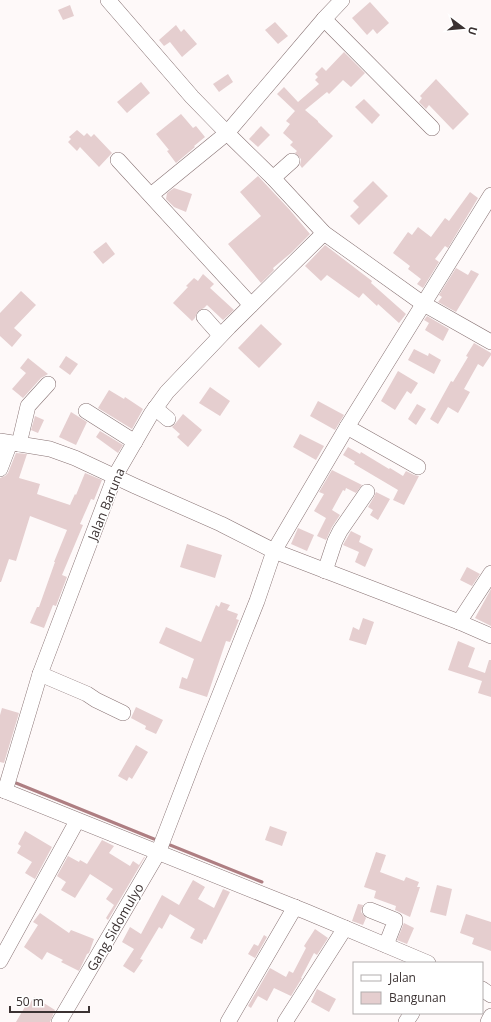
<svg xmlns="http://www.w3.org/2000/svg" width="491" height="1022" font-family="'Open Sans',sans-serif">
<rect width="100%" height="100%" fill="#fef9f9"/>
<g fill="none" stroke-linecap="round" stroke-linejoin="round">
<g stroke="#ae7e82" stroke-width="3">
<polyline points="16,783 154,839"/>
<polyline points="170,845 262,882"/>
</g>
</g>
<g fill="#e5cecf">
<polygon points="370,2 389,23 377,34 373,29 367,35 352,18"/>
<polygon points="70,5 74,16 63,20 58,10"/>
<polygon points="275,22 288,36 278,44 265,30"/>
<polygon points="176,25 181,32 184,29 197,44 182,57 170,42 164,46 159,40"/>
<polygon points="344,52 365,73 351,87 343,80 329,94 327,92 305,110 318,121 318,122 333,136 302,168 300,165 301,159 295,153 297,151 290,145 293,142 283,133 290,124 286,121 295,111 277,94 284,87 298,102 319,84 315,80 318,77 315,74 322,67 326,71"/>
<polygon points="228,74 233,82 219,92 213,84"/>
<polygon points="436,79 469,114 453,130 429,105 426,109 419,102 422,98 420,96"/>
<polygon points="141,82 150,93 127,113 117,102"/>
<polygon points="364,99 380,115 372,124 355,107"/>
<polygon points="181,114 193,128 196,126 205,137 194,146 195,147 176,163 167,151 169,150 156,134"/>
<polygon points="261,126 270,135 258,147 249,139"/>
<polygon points="77,130 84,136 87,133 91,137 94,134 112,153 99,167 80,147 77,151 68,142 71,139 69,137"/>
<polygon points="258,176 289,209 310,234 291,253 273,268 274,270 261,283 228,244 261,216 240,192"/>
<polygon points="373,181 388,196 359,225 350,216 359,207 353,201"/>
<polygon points="174,188 192,194 186,212 174,207 166,199 167,193"/>
<polygon points="470,192 478,198 448,248 445,246 435,259 439,262 423,288 417,284 421,279 408,269 410,266 393,253 408,232 412,235 418,227 431,237 445,218 449,221"/>
<polygon points="106,242 115,254 103,264 93,252"/>
<polygon points="325,245 372,281 371,283 406,314 399,323 378,304 377,306 363,293 359,298 327,275 321,281 305,266"/>
<polygon points="456,268 468,275 471,270 479,274 456,312 438,302 442,297 439,295"/>
<polygon points="203,274 214,284 210,288 234,310 223,320 207,305 204,308 198,311 195,318 192,321 173,303 188,287 186,286 194,278 198,281"/>
<polygon points="21,291 36,305 14,328 22,335 12,347 0,336 0,313"/>
<polygon points="427,316 449,329 443,341 425,330 429,323 424,320"/>
<polygon points="261,324 282,344 259,368 238,348"/>
<polygon points="474,343 491,353 491,355 483,367 478,364 464,389 470,392 458,413 448,407 438,424 430,419 451,381 453,382 468,357 466,356"/>
<polygon points="414,349 428,356 429,353 441,360 434,374 408,360"/>
<polygon points="66,356 78,364 70,375 59,367"/>
<polygon points="28,358 48,374 41,378 23,398 12,389 26,373 20,368"/>
<polygon points="398,371 418,383 411,394 407,391 395,410 381,401"/>
<polygon points="210,387 230,401 220,416 199,403"/>
<polygon points="109,390 124,399 125,397 143,409 132,429 98,408"/>
<polygon points="318,401 344,415 335,430 310,416"/>
<polygon points="417,404 426,409 416,425 408,419"/>
<polygon points="71,412 87,422 76,445 59,437"/>
<polygon points="183,414 202,430 188,447 177,437 180,434 172,427 175,424"/>
<polygon points="35,416 44,420 38,433 31,430"/>
<polygon points="100,431 123,445 118,453 96,437"/>
<polygon points="300,434 324,446 316,460 293,447"/>
<polygon points="348,447 360,454 361,452 389,469 390,468 403,476 406,471 414,475 419,476 404,505 393,500 398,490 354,464 355,462 343,455"/>
<polygon points="16,453 27,454 19,478 40,484 37,494 70,505 75,494 76,495 85,473 102,480 94,500 91,499 80,524 83,525 62,575 67,577 56,606 53,605 44,628 30,623 37,607 39,607 55,562 54,562 67,530 30,516 16,561 9,559 1,582 0,582 0,478 5,476 8,473"/>
<polygon points="332,470 362,485 356,493 346,488 345,491 343,490 332,510 340,515 332,527 326,540 317,536 326,518 314,511 324,494 319,492"/>
<polygon points="376,492 390,499 378,520 370,515 373,510 368,507 374,497"/>
<polygon points="298,528 314,535 307,551 291,544"/>
<polygon points="351,531 361,536 359,542 373,549 365,567 355,562 359,552 343,545"/>
<polygon points="187,544 222,555 215,578 180,567"/>
<polygon points="467,567 480,574 472,586 460,580"/>
<polygon points="491,589 491,626 475,618"/>
<polygon points="221,602 230,605 227,610 238,614 236,619 239,620 230,642 226,641 207,697 179,688 182,677 187,679 194,659 159,643 166,627 201,642 216,605 219,607"/>
<polygon points="363,618 374,622 366,645 349,640 353,627 359,630"/>
<polygon points="458,641 475,648 468,667 485,673 489,660 491,660 491,697 478,693 482,681 448,670"/>
<polygon points="136,707 163,720 156,734 145,729 146,726 131,718"/>
<polygon points="2,708 19,713 4,763 0,762 0,715"/>
<polygon points="136,745 148,752 132,779 129,777 127,781 118,776"/>
<polygon points="270,826 287,832 282,846 265,840"/>
<polygon points="25,831 52,847 35,879 25,873 32,862 17,853 21,846 18,844"/>
<polygon points="102,840 114,846 109,853 130,866 133,861 139,865 144,857 145,857 108,920 106,918 114,905 106,899 113,889 90,874 75,898 61,890 66,882 57,876 68,856 79,862 80,860 87,864"/>
<polygon points="376,852 386,855 380,872 404,881 406,877 419,882 417,887 420,887 410,917 395,910 396,906 374,898 376,891 364,887"/>
<polygon points="193,880 205,887 198,899 214,908 223,889 230,892 206,940 204,939 202,944 190,938 195,929 170,914 162,929 159,927 140,959 143,960 134,973 123,966 134,949 122,942 130,927 141,934 162,895 179,905"/>
<polygon points="437,885 452,889 446,916 430,912"/>
<polygon points="358,904 363,905 361,912 366,918 363,925 352,921"/>
<polygon points="40,913 69,933 71,930 94,939 89,953 87,954 79,971 61,962 63,960 47,952 42,960 24,947 38,925 33,922"/>
<polygon points="466,914 491,922 491,951 472,944 474,938 460,933"/>
<polygon points="404,923 414,928 407,944 397,940"/>
<polygon points="315,929 328,938 317,955 314,953 301,978 302,978 291,996 274,988 267,1001 258,996 251,1008 248,1006 270,968 286,977 289,971 293,973 306,948 304,946"/>
<polygon points="264,935 267,937 255,958 248,954 254,944 258,946"/>
<polygon points="317,989 336,999 329,1012 311,1002"/>
<polygon points="34,997 55,1010 50,1022 16,1022 26,1005 28,1006"/>
</g>
<g fill="none" stroke-linecap="round" stroke-linejoin="round">
<defs>
<g id="minor">
<polyline points="108,0 192,97 227,133 273,178 324,233 422,303 491,342"/>
<polyline points="324,19 432,128"/>
<polyline points="118,160 251,305"/>
<polyline points="273,178 292,161"/>
<polyline points="151,195 227,133 324,19 342,0"/>
<polyline points="204,317 220,335"/>
<polyline points="155,408 168,419"/>
<polyline points="86,411 135,442"/>
<polyline points="347,427 418,467"/>
<polyline points="0,441 50,449 75,458 135,486 221,524 274,551 459,622 491,636"/>
<polyline points="19,444 28,406 48,384"/>
<polyline points="0,469 10,443"/>
<polyline points="325,571 335,541 340,531 367,492"/>
<polyline points="459,622 491,573"/>
<polyline points="40,674 87,694 96,700 123,713"/>
<polyline points="0,789 307,912 428,963"/>
<polyline points="5,791 40,674 115,476 151,414 167,392 229,327 324,233"/>
<polyline points="370,910 395,920 395,922 386,945"/>
<polyline points="0,961 77,821"/>
<polyline points="482,989 491,995"/>
<polyline points="59,1022 158,853 196,754 257,601 274,551 347,427 491,195"/>
<polyline points="228,1022 295,907"/>
<polyline points="285,1022 345,928"/>
<polyline points="406,1022 412,1013"/>
<polyline points="488,1022 491,1016"/>
</g>
</defs>
<use href="#minor" stroke="#887374" stroke-width="16"/>
<use href="#minor" stroke="#fff" stroke-width="15"/>
</g>
<g text-anchor="middle" stroke-width="3" stroke-linejoin="round" paint-order="stroke">
<g font-size="13" fill="#3b3232" stroke="#fff">
<text transform="translate(106 504) rotate(-68)" y="5">Jalan Baruna</text>
<text transform="translate(115 927) rotate(-60)" y="5">Gang Sidomulyo</text>
</g>
</g>
<rect x="353" y="962" width="130" height="52" fill="#ffffff" stroke="#b1adad"/>
<rect x="361" y="975" width="20" height="6" fill="#ffffff" stroke="#b1adad"/>
<text x="389" y="982" font-size="12" fill="#3b3232">Jalan</text>
<rect x="361" y="992" width="20" height="12" fill="#e5cecf" stroke="#b1adad"/>
<text x="389" y="1002" font-size="12" fill="#3b3232">Bangunan</text>
<g transform="translate(463 28) rotate(106)" stroke="#ffffff" stroke-width="3" paint-order="stroke">
<path d="M0-3L7 15L0 10L-7 15Z" fill="#3b3232"/>
<text y="-6" font-size="11" font-weight="bold" text-anchor="middle" fill="#3b3232">U</text>
</g>
<path d="M10 1006v6h79v-6" fill="none" stroke="#3b3232" stroke-width="2"/>
<text x="16" y="1006" font-size="12" fill="#3b3232" stroke="#ffffff" stroke-width="3" paint-order="stroke">50 m</text>
</svg>
